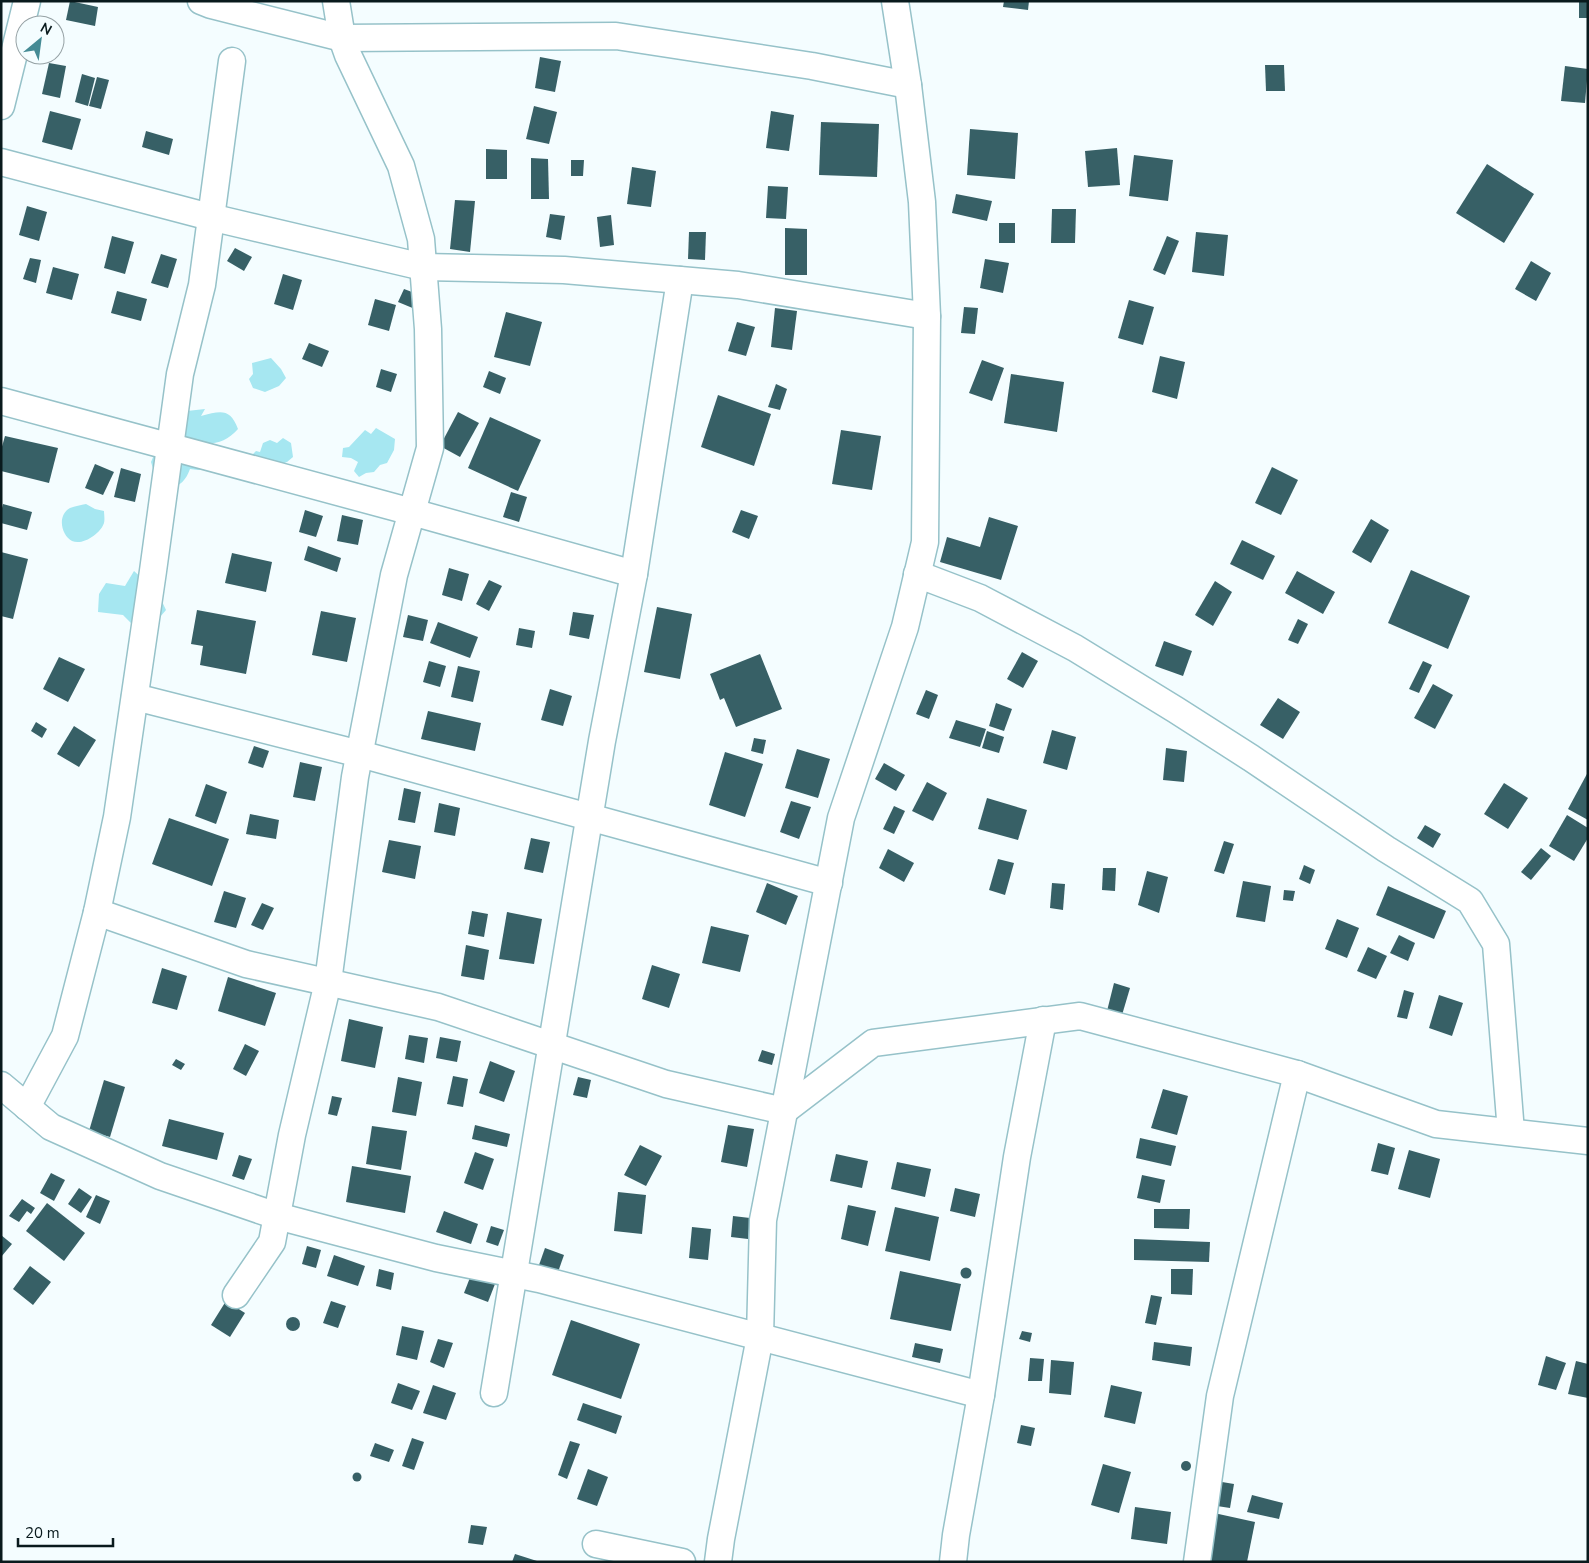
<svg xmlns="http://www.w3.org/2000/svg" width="1589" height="1563" font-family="'Nunito Sans',sans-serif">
<rect width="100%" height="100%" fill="#f4fdff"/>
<g fill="#a6e7f1">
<polygon points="271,358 281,369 286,378 279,386 265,392 253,388 249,379 253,374 252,363"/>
<path d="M205 409 201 416C221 411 230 408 238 429 228 440 220 443 206 444L207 468 198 470 190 469C186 480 181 485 170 489L154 472 151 462 154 455 179 445 187 411Z"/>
<polygon points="376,428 395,439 394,450 387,463 380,465 374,472 366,473 359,477 354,471 358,462 351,458 342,457 343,448 349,447 365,430 371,434"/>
<polygon points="283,438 291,443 293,457 287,462 260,471 250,457 256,451 260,452 263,443 270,440 277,443"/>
<path d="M86 504 95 509 104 511C104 514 105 519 104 523 101 533 83 546 72 541 61 535 57 515 70 508 75 506 81 505 86 504Z"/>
<polygon points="134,571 158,593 166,610 154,624 135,627 123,615 98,612 99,594 106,583 125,586"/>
</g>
<g fill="#376066">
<polygon points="70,1 98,7 95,26 66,20"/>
<polygon points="1004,1 1029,1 1028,10 1003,7"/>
<rect x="1579" y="1" width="9" height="17"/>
<polygon points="540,57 561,61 555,92 535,88"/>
<polygon points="49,63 66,66 60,98 42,94"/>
<polygon points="1265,65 1284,65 1285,91 1266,91"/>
<polygon points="1565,66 1588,69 1585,103 1561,101"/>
<polygon points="82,74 95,78 88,106 75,102"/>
<polygon points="97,77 109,80 101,109 89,106"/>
<polygon points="534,106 557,112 549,144 526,139"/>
<polygon points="50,111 81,119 72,150 42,142"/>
<polygon points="771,111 794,115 789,151 766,148"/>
<polygon points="821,122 879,124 877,177 819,175"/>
<polygon points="970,129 1018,133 1015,179 967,175"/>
<polygon points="146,131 173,139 169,155 142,147"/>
<polygon points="1117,148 1120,185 1088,187 1085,151"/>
<polygon points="486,149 507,150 507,179 486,179"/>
<polygon points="1134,155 1173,160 1168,201 1129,196"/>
<polygon points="531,158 548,159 549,199 531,199"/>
<polygon points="571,160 584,160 583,176 571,176"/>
<polygon points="1487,164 1534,194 1504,243 1456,213"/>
<polygon points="632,167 656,171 651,207 627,204"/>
<polygon points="768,186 788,187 786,219 766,218"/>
<polygon points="956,194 992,201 987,221 952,213"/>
<polygon points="455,200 475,201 470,252 450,249"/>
<polygon points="27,206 47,212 39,241 19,235"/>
<polygon points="1052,209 1076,209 1075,243 1051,243"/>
<polygon points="550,214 565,216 561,240 546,237"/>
<polygon points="611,215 614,245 600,247 597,217"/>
<rect x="999" y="223" width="16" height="20"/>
<polygon points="785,228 807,229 807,275 785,275"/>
<polygon points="689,232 706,232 705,260 688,259"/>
<polygon points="1196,232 1228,235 1224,276 1192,272"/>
<polygon points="112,236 134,242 125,274 104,268"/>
<polygon points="1167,236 1179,241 1165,275 1153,270"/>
<polygon points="235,248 252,257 244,271 227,261"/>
<polygon points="161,254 177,259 168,288 151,283"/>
<polygon points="30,258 41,260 36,283 23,279"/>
<polygon points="985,259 1009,263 1003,293 980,288"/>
<polygon points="1531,261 1551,273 1536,301 1515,289"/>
<polygon points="53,267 79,274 72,300 46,293"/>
<polygon points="283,274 302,280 293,310 274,304"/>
<polygon points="404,289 420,295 415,309 398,302"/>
<polygon points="117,291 147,299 141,321 111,313"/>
<polygon points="375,299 396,305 389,331 368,325"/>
<polygon points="1129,300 1154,307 1143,345 1118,338"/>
<polygon points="964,307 978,308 975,334 961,333"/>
<polygon points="775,308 797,311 792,350 771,347"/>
<polygon points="506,312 542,322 530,366 494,357"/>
<polygon points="737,322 755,327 746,356 728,351"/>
<polygon points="309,343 329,351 322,367 302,359"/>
<polygon points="1160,356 1185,362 1177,399 1152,392"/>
<polygon points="982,360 1004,368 992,401 969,393"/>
<polygon points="381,369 397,374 391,392 376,387"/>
<polygon points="489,371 506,378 500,394 483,387"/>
<polygon points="1011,374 1064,382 1057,432 1004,423"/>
<polygon points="776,384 787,389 780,410 768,407"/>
<polygon points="718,395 771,414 754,466 701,447"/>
<polygon points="458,412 479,423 460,457 440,446"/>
<polygon points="490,417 541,440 518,491 468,468"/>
<polygon points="841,430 881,436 872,490 832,484"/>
<polygon points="5,436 58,448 49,483 1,471 1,450"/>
<polygon points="95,464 114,472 103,495 85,488"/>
<polygon points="1272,467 1298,480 1281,515 1255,503"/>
<polygon points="121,468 141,474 135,502 114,497"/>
<polygon points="511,492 527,497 519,522 503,517"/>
<polygon points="3,504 32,512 27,530 1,523 1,512"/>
<polygon points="305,510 323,516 316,537 299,532"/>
<polygon points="741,510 758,516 749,539 732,532"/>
<polygon points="342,515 363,520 358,545 337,541"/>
<polygon points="989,517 1018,526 1001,580 940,562 947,537 980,547"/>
<polygon points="1371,519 1389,530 1371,563 1352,552"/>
<polygon points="1242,540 1275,556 1263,580 1230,564"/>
<polygon points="308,546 341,558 337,572 304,560"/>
<polygon points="1,552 28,559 13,619 1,616"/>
<polygon points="232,553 272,562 266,592 225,583"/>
<polygon points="449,568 469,574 462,601 442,595"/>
<polygon points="1411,570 1470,596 1448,649 1388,623"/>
<polygon points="1297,571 1335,592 1323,614 1285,593"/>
<polygon points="489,580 502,586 489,611 476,604"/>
<polygon points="1215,581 1232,592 1213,626 1195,615"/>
<polygon points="657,607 692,614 680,679 644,672"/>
<polygon points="197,610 256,621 246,674 200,665 203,646 191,644"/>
<polygon points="321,611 356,618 347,662 312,655"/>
<polygon points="573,612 594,615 589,639 569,635"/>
<polygon points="408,615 428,620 423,641 403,637"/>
<polygon points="1298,619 1308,624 1298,644 1288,640"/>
<polygon points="438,622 478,637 470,658 430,643"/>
<polygon points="519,628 535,631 532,648 516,645"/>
<polygon points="1164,641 1192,651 1183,676 1155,666"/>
<polygon points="1022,652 1038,661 1023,688 1007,679"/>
<polygon points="760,654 782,709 736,727 724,698 720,700 710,674"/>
<polygon points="59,657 85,669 68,702 43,689"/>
<polygon points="429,661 446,666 440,687 423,682"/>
<polygon points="1423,661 1432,665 1419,693 1409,689"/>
<polygon points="458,666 480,671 473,702 451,697"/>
<polygon points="1433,684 1453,695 1435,729 1414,718"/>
<polygon points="550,689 572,696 563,726 541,720"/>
<polygon points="926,690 938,695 929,719 916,714"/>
<polygon points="1278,698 1300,712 1283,739 1260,725"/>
<polygon points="996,703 1012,709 1004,731 989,726"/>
<polygon points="428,711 481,723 475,751 421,739"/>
<polygon points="956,720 986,729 980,747 949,738"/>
<polygon points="36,722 47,729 42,738 31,731"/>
<polygon points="74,726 96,740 79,767 57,754"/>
<polygon points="1052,730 1076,737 1067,770 1043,763"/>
<polygon points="987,731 1004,737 999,753 982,748"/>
<polygon points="754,738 766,740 763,754 751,751"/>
<polygon points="254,746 269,751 263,768 248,763"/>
<polygon points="1166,748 1187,751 1184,782 1163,780"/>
<polygon points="797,749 830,759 818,798 785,788"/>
<polygon points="725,752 763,764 745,817 709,805"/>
<polygon points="300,762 322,767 315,801 293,797"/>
<polygon points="884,763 905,775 896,791 875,779"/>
<polygon points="1588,772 1588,820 1568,809"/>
<polygon points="927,782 947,793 933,821 912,811"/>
<polygon points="1504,783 1528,798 1508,829 1484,814"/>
<polygon points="206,784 227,792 216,824 195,816"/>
<polygon points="404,788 421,792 415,823 398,820"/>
<polygon points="987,798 1027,810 1018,840 978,829"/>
<polygon points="791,801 811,807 799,839 780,832"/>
<polygon points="439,803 460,808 455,836 434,832"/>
<polygon points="894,806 905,811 894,834 883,829"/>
<polygon points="250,814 279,820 276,839 246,834"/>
<polygon points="1567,815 1588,828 1588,838 1574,861 1549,846"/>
<polygon points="169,818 229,839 212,886 152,864"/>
<polygon points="1425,825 1441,834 1433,848 1417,838"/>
<polygon points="531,838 550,842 543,873 524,869"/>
<polygon points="389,840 421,846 415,879 382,872"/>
<polygon points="1224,841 1234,844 1224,874 1214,871"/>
<polygon points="1541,848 1551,856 1531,880 1521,872"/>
<polygon points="888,849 914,863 904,882 879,868"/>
<polygon points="998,859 1014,863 1005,895 989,890"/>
<polygon points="1304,865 1315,870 1310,884 1299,879"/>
<polygon points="1103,868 1116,868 1115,891 1102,890"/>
<polygon points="1147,871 1168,877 1159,913 1138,905"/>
<polygon points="1243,881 1271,886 1265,922 1236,917"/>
<polygon points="767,883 798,896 786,925 756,912"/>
<polygon points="1052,883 1065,884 1063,910 1050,908"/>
<polygon points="1388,886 1446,911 1434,939 1376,915"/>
<polygon points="1284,890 1295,891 1293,901 1283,900"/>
<polygon points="224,891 246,898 236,928 214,922"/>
<polygon points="262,903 274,908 263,930 251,925"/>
<polygon points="472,911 488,914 484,937 468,934"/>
<polygon points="507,912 542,919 534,964 499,959"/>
<polygon points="1337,919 1359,928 1347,958 1325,949"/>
<polygon points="711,926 749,935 740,972 702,963"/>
<polygon points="1399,935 1415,943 1408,961 1390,953"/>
<polygon points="466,945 489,950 484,980 461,976"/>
<polygon points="1368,947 1387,956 1376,979 1357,971"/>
<polygon points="652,965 680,974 669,1008 642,999"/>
<polygon points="162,968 187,976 177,1010 152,1003"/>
<polygon points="228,977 276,993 265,1026 218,1011"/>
<polygon points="1114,983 1130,988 1122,1015 1107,1011"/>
<polygon points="1404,990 1414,993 1407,1019 1397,1017"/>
<polygon points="1439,995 1463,1003 1452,1036 1429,1028"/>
<polygon points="349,1019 383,1027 375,1068 341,1061"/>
<polygon points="409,1035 428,1038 424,1063 405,1059"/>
<polygon points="440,1037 461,1041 457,1062 436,1058"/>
<polygon points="245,1044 259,1051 246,1076 233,1069"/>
<polygon points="762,1050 775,1054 772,1065 758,1061"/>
<polygon points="176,1059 185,1064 181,1070 172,1065"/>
<polygon points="490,1061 515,1071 504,1102 479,1093"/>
<polygon points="453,1076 468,1079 463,1107 447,1104"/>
<polygon points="398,1077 422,1082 416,1116 392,1112"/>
<polygon points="578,1077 591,1080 587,1098 573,1095"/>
<polygon points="104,1080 125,1087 110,1137 89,1131"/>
<polygon points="1163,1089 1188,1096 1177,1135 1151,1128"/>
<polygon points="332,1096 342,1098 337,1116 328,1114"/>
<polygon points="169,1119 224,1133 217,1160 162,1146"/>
<polygon points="475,1125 510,1134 507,1147 472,1139"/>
<polygon points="728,1125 754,1129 747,1167 721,1162"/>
<polygon points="372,1126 407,1131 401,1170 366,1164"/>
<polygon points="1140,1138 1176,1146 1171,1166 1136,1158"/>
<polygon points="1378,1143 1395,1148 1388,1175 1371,1171"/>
<polygon points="640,1145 662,1156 646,1186 624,1175"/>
<polygon points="1409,1150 1440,1159 1430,1198 1398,1189"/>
<polygon points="475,1152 494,1159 483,1190 464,1183"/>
<polygon points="836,1154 868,1161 862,1188 830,1181"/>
<polygon points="239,1155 252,1159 244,1180 232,1176"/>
<polygon points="897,1162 931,1169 925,1197 891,1189"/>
<polygon points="352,1166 411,1176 405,1213 346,1202"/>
<polygon points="51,1173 65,1180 54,1201 40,1193"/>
<polygon points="1142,1175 1165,1180 1160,1203 1137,1198"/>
<polygon points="79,1188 92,1197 81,1213 68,1204"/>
<polygon points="955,1188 980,1194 975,1217 950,1211"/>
<polygon points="618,1192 646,1195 642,1234 614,1231"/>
<polygon points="96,1195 110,1201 100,1224 86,1217"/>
<polygon points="22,1199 35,1208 31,1214 27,1211 19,1222 9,1216"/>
<polygon points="47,1203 85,1233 64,1261 26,1231"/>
<polygon points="848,1205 876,1211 868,1246 841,1239"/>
<polygon points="895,1207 939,1217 930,1261 885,1251"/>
<polygon points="1154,1209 1190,1209 1189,1229 1154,1228"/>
<polygon points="444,1211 478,1224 471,1244 436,1232"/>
<polygon points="733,1216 750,1218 748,1239 731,1237"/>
<polygon points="491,1226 504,1230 498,1246 486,1242"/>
<polygon points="692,1227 711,1229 708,1260 689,1258"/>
<polygon points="1,1235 12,1244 1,1257"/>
<polygon points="1134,1239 1210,1242 1209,1262 1134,1260"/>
<polygon points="307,1246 321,1250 316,1268 302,1264"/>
<polygon points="545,1248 564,1255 558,1272 539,1265"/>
<polygon points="334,1255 365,1266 358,1286 327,1276"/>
<polygon points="30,1266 51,1282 33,1305 13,1289"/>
<circle cx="966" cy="1273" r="5.5"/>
<polygon points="379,1269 394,1273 391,1290 376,1286"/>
<polygon points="1171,1269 1193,1269 1192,1295 1171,1294"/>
<polygon points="900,1271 961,1284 951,1331 890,1319"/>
<polygon points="471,1275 495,1284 488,1302 464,1293"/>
<polygon points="1151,1295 1162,1297 1156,1325 1145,1323"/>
<polygon points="226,1301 245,1313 230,1337 211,1325"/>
<polygon points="331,1301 346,1306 338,1328 323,1323"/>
<circle cx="293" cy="1324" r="7"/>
<polygon points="571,1320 640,1344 621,1399 552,1375"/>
<polygon points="402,1326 424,1331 417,1360 396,1355"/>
<polygon points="1022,1331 1032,1333 1030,1342 1019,1339"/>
<polygon points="438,1339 453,1343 444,1368 430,1362"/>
<polygon points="1154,1342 1192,1347 1190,1366 1152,1360"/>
<polygon points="915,1343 943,1349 940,1363 912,1357"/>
<polygon points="1546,1356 1566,1363 1556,1390 1538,1385"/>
<polygon points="1030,1358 1044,1359 1042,1381 1028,1381"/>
<polygon points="1051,1360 1074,1362 1071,1395 1049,1393"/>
<polygon points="1576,1361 1588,1364 1588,1398 1568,1394"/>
<polygon points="398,1383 420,1391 412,1410 391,1403"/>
<polygon points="433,1385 456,1393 446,1420 423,1413"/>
<polygon points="1111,1385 1142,1392 1135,1424 1104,1417"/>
<polygon points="583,1403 622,1416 616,1434 577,1420"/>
<polygon points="1021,1425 1035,1428 1031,1446 1017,1443"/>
<polygon points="412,1438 424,1442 414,1470 402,1466"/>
<polygon points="570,1441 580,1444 567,1479 558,1475"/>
<polygon points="375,1443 394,1450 389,1462 370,1456"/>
<circle cx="1186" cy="1466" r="5"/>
<polygon points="1103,1464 1131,1472 1119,1513 1091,1505"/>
<polygon points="588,1469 608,1477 597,1506 577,1499"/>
<circle cx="357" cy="1477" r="4.5"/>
<polygon points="1222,1482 1234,1484 1230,1508 1217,1506"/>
<polygon points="1252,1495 1283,1503 1279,1519 1247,1512"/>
<polygon points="1135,1507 1171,1512 1167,1544 1131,1539"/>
<polygon points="1214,1513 1255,1522 1247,1562 1203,1562"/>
<polygon points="471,1525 487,1527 483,1545 468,1543"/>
<polygon points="515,1554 537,1561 537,1562 512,1562"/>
</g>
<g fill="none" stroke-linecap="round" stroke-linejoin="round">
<defs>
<g id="street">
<polyline points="201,1 211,5 342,38 616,36 812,66 908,85"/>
<polyline points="1,106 27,1"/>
<polyline points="1,162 210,217 423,267 564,270 738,285 927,316"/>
<polyline points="1,401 412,512 634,574"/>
<polyline points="917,574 980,598 1075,648 1176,710 1251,758 1386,849 1470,901 1496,944 1511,1132"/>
<polyline points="135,697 360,754 829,883"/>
<polyline points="97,912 246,964 438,1007 666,1084 784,1111 873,1043 1080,1016 1297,1074 1436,1124 1588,1141"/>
<polyline points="1,1085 51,1127 160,1176 277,1216 436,1258 539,1279 981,1395"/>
<polyline points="27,1107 65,1036 97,912 117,817 153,571 180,374 202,285 232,61"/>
<polyline points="236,1295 272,1242 292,1135 328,982 355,777 394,575 430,448 428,329 421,239 401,166 348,55 342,38 336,1"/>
<polyline points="494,1393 602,741 634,574 680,280"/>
<polyline points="596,1544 682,1562"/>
<polyline points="718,1562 721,1539 760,1337 763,1220 841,818 905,627 925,542 927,316 922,202 908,85 895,1"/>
<polyline points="953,1562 956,1535 981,1395 1017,1157 1043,1020"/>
<polyline points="1197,1562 1220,1396 1297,1074"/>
</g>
</defs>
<use href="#street" stroke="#96c2c9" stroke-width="29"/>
<use href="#street" stroke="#fff" stroke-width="26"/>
</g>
<rect width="1589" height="1563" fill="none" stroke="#091a1d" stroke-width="5"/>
<g transform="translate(40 40) rotate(29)"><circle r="24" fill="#f4fdff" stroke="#96a2a5"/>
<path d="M0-4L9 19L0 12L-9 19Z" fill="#458b95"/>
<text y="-8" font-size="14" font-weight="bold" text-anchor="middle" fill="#091a1d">N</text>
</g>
<path d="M18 1538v8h95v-8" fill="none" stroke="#091a1d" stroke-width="2.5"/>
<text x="25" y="1538" font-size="15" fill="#091a1d" stroke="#f4fdff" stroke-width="4" paint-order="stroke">20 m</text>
</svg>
